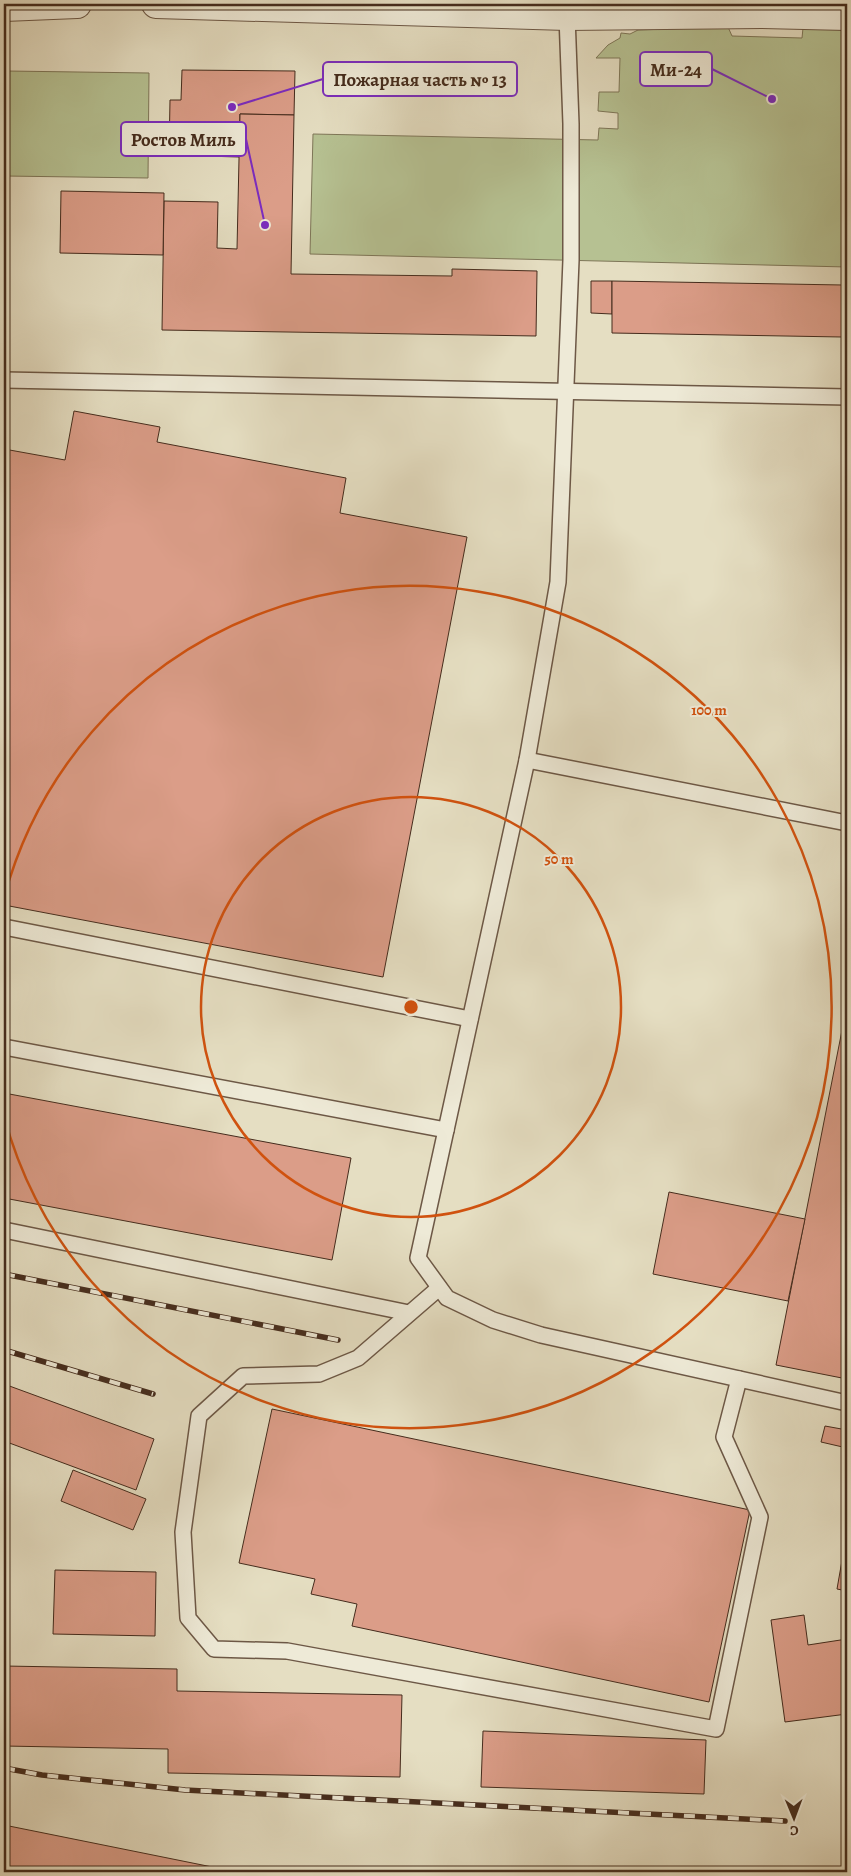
<svg xmlns="http://www.w3.org/2000/svg" width="851" height="1876" font-family="Alegreya,serif">
<rect width="100%" height="100%" fill="#e5dec2"/>
<filter id="stains"><feTurbulence type="fractalNoise" baseFrequency=".004" numOctaves="4"/><feColorMatrix values="0 0 0 0 .2 0 0 0 0 .09 0 0 0 0 .02 0 0 0 .5 -.17"/></filter>
<radialGradient id="worn" r=".72"><stop offset=".6" stop-color="#630" stop-opacity="0"/><stop offset="1" stop-color="#630" stop-opacity=".3"/></radialGradient>
<g fill="#b6c192" stroke="#7e7658">
<polygon points="728,27 732,36 802,38 803,28 847,28 847,267 310,254 313,134 598,140 599,128 618,129 618,113 598,111 599,92 619,92 620,58 596,58 608,45 620,38 621,33 630,34 638,30"/>
<polygon points="7,71 149,73 148,178 5,176"/>
</g>
<g fill="#db9d88" stroke="#452c1d">
<polygon points="182,70 295,71 294,115 240,114 239,157 169,155 170,100 181,100"/>
<polygon points="240,114 294,115 291,274 452,276 452,269 537,271 536,336 162,330 164,201 218,202 217,248 237,249"/>
<polygon points="61,191 164,193 163,255 60,253"/>
<polygon points="591,281 612,281 612,314 591,313"/>
<polygon points="612,281 843,285 842,337 612,333"/>
<polygon points="843,285 847,285 847,351 842,351"/>
<polygon points="74,411 160,427 157,442 346,478 340,513 467,537 383,977 4,905 4,449 65,460"/>
<polygon points="847,1005 847,1379 776,1365"/>
<polygon points="4,1093 351,1158 332,1260 4,1198"/>
<polygon points="669,1192 805,1219 788,1301 653,1274"/>
<polygon points="4,1384 154,1439 136,1490 4,1441"/>
<polygon points="272,1409 750,1510 709,1702 352,1626 357,1604 311,1594 315,1579 239,1563"/>
<polygon points="825,1426 847,1430 847,1448 821,1442"/>
<polygon points="73,1470 146,1499 133,1530 61,1501"/>
<polygon points="847,1532 847,1591 837,1589"/>
<polygon points="55,1570 156,1572 155,1636 53,1634"/>
<polygon points="804,1615 808,1645 847,1639 847,1714 785,1722 771,1620"/>
<polygon points="4,1666 177,1669 177,1691 402,1695 400,1777 168,1773 168,1749 4,1746"/>
<polygon points="483,1731 706,1740 704,1794 481,1787"/>
<polygon points="4,1825 237,1872 4,1872"/>
</g>
<g fill="none" stroke-linecap="round" stroke-linejoin="round">
<defs>
<g id="service">
<polyline points="567,16 571,124 571,260 558,582 527,760 418,1258 447,1298 493,1320 541,1335 847,1403"/>
<polyline points="4,380 847,397"/>
<polyline points="527,760 847,823"/>
<polyline points="4,927 470,1019"/>
<polyline points="4,1047 446,1130"/>
<polyline points="4,1230 409,1313"/>
<polyline points="439,1288 358,1358 319,1374 243,1376 199,1416 183,1532 188,1618 214,1649 287,1651 716,1729 760,1517 724,1437 739,1379"/>
</g>
<g id="minor">
<polyline points="156,4 567,16 761,14 847,16"/>
<polyline points="4,7 77,4"/>
</g>
</defs>
<use href="#service" stroke="#6d5846" stroke-width="18"/>
<use href="#minor" stroke="#6d5846" stroke-width="30"/>
<use href="#service" stroke="#eeead7" stroke-width="15"/>
<use href="#minor" stroke="#eeead7" stroke-width="28"/>
<defs>
<g id="rail">
<polyline points="4,1274 338,1340"/>
<polyline points="4,1350 153,1394"/>
<polyline points="4,1768 42,1775 185,1790 785,1821"/>
</g>
</defs>
<use href="#rail" stroke="#452c1d" stroke-width="5.5"/>
<use href="#rail" stroke="#eeead7" stroke-width="4" stroke-dasharray="11" stroke-linecap="butt"/>
</g>
<g fill="none" stroke="#d0520f" stroke-width="2.5">
<circle cx="411" cy="1007" r="210"/>
<path d="M4 898A421 421 0 1 1 4 1116"/>
</g>
<circle cx="411" cy="1007" r="8" fill="#d0520f" stroke="#eeead7" stroke-width="2.5"/>
<g font-size="15" text-anchor="middle" font-weight="bold" fill="#d0520f" stroke="#eeead7" stroke-width="4" stroke-linejoin="round" paint-order="stroke">
<text x="709" y="715">100 m</text>
<text x="559" y="864">50 m</text>
</g>
<path fill="none" stroke="#7b2cbf" stroke-width="2" d="M772 99L712 69M232 107L323 79M265 225L246 139"/>
<g fill="#7b2cbf" stroke="#eeead7" stroke-width="2">
<circle cx="772" cy="99" r="5"/>
<circle cx="232" cy="107" r="5"/>
<circle cx="265" cy="225" r="5"/>
</g>
<g fill="#eeead7" stroke="#7b2cbf" stroke-width="2">
<rect x="640" y="52" width="72" height="34" rx="5"/>
<rect x="323" y="62" width="194" height="34" rx="5"/>
<rect x="121" y="122" width="125" height="34" rx="5"/>
</g>
<g font-size="19" text-anchor="middle" font-weight="bold" fill="#452c1d">
<text x="676" y="76">Ми-24</text>
<text x="420" y="86">Пожарная часть № 13</text>
<text x="183" y="146">Ростов Миль</text>
</g>
<rect width="851" height="1876" fill="none" stroke="#e5dec2" stroke-width="20"/>
<rect x="5" y="5" width="841" height="1866" fill="none" stroke="#452c1d" stroke-width="2.5"/>
<rect x="10" y="10" width="831" height="1856" fill="none" stroke="#452c1d"/>
<g transform="translate(794 1818) rotate(179)" stroke="#eeead7" stroke-width="4" paint-order="stroke">
<path d="M0-4L9 19L0 12L-9 19Z" fill="#452c1d"/>
<text y="-8" font-size="14" font-weight="bold" text-anchor="middle" fill="#452c1d">С</text>
</g>
<rect width="100%" height="100%" filter="url(#stains)"/>
<rect width="100%" height="100%" fill="url(#worn)"/>
</svg>
